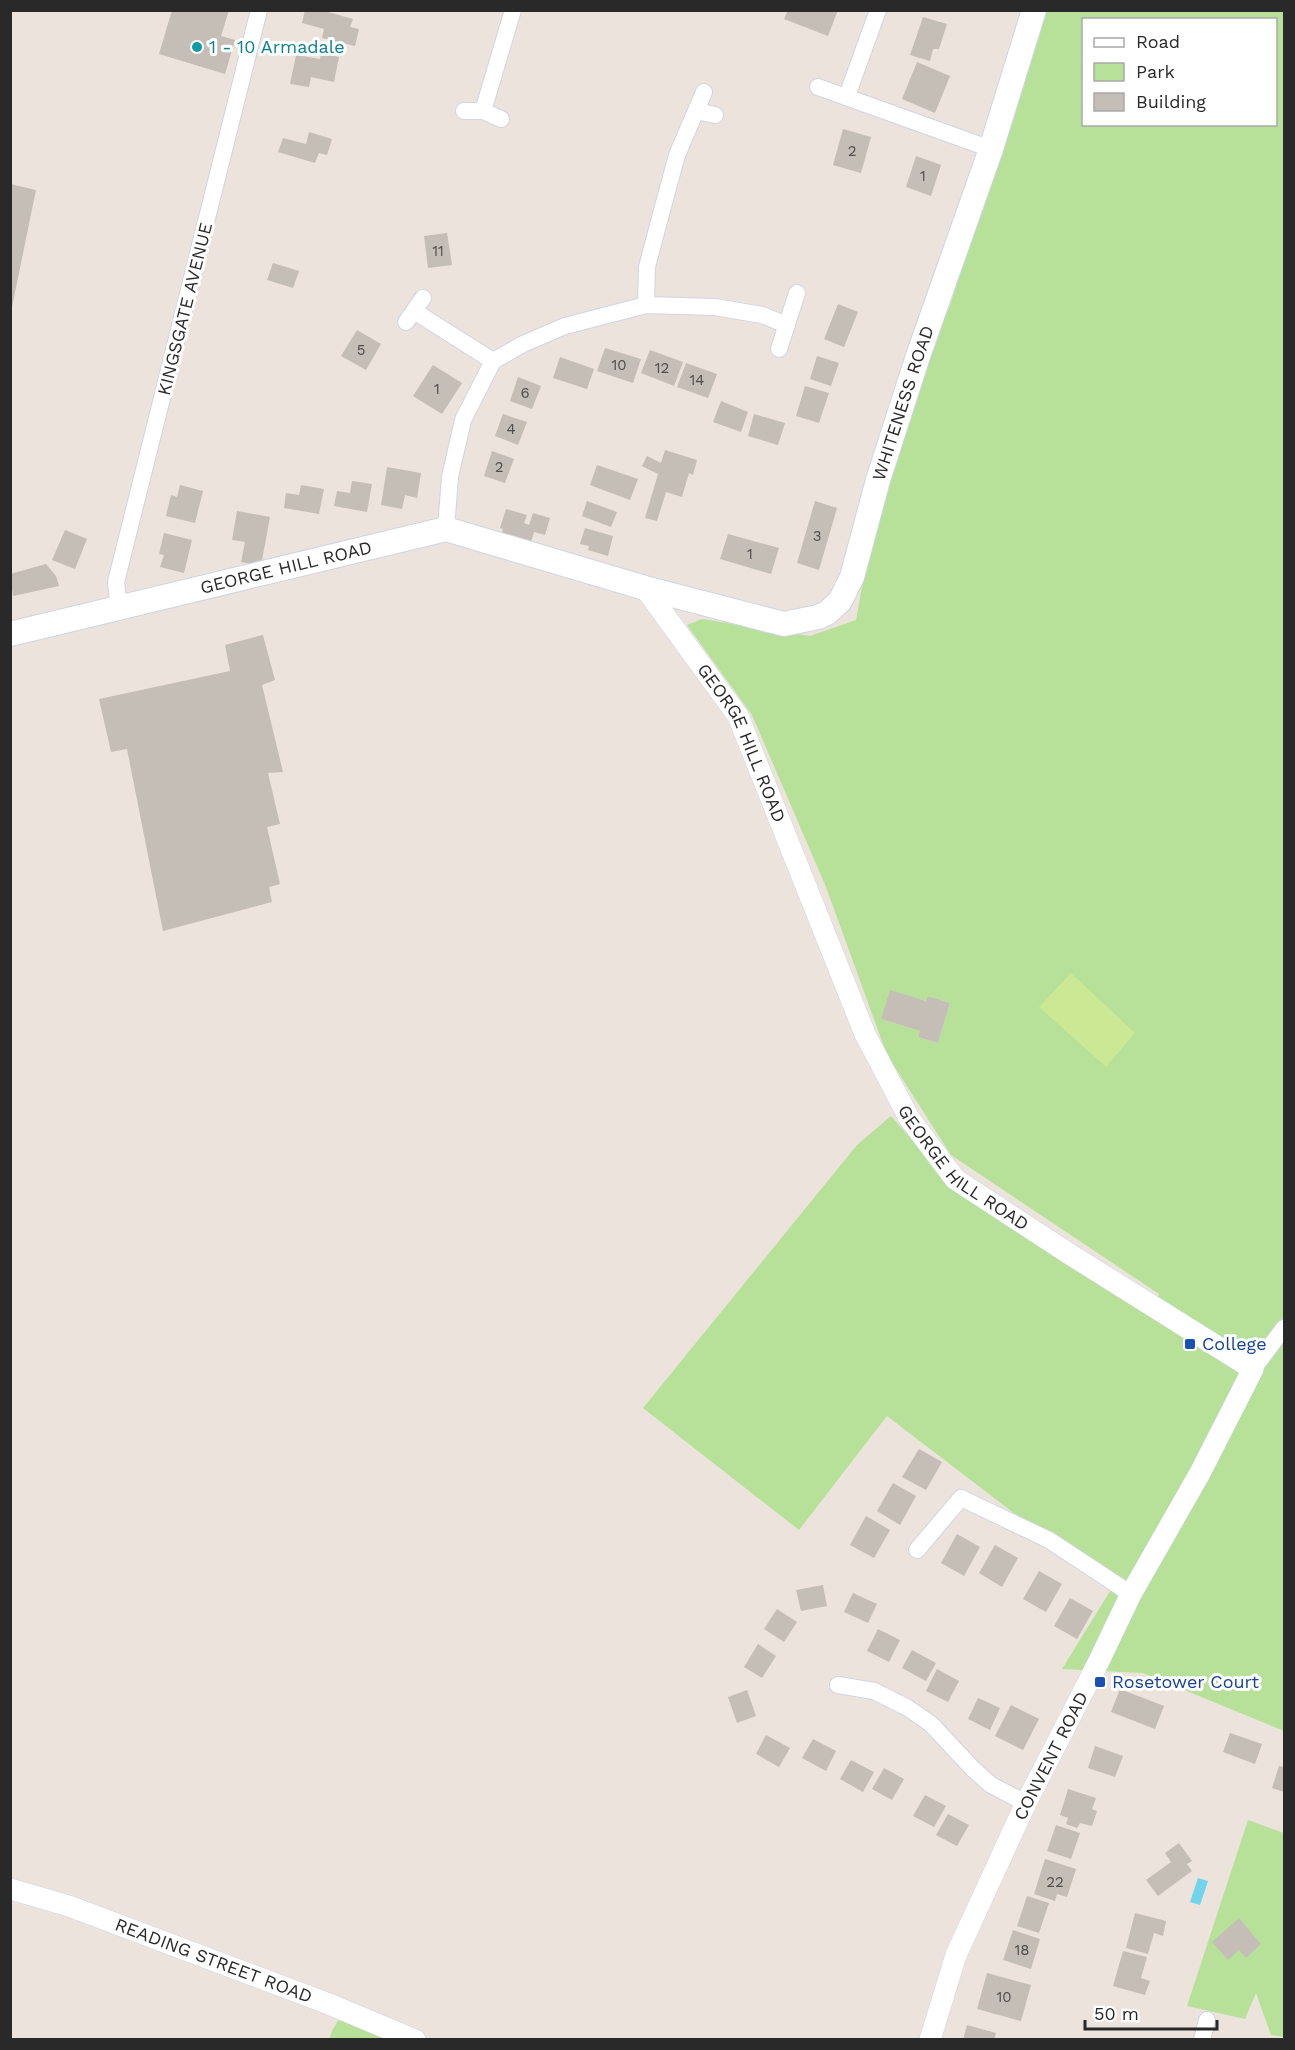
<svg xmlns="http://www.w3.org/2000/svg" width="1295" height="2050" font-family="'Work Sans',sans-serif">
<rect width="100%" height="100%" fill="#ebe3dc"/>
<g fill="#b7e199" fill-rule="evenodd">
<path d="M1039 11H1284V1731L1143 1673 1062 1669 1112 1588 887 1416 799 1530 643 1408 857 1145 891 1116 956 1189 1152 1316 1159 1294 951 1155 887 1055 826 887 752 715 687 625 702 619 810 636 856 620 878 499 922 359 950 306ZM1084 20H1276V124H1084ZM890 991 926 1001 928 996 950 1003 938 1043 918 1037 920 1031 881 1019Z"/>
<polygon points="1248,1820 1284,1833 1284,2037 1271,2035 1256,1993 1245,2019 1187,2006"/>
<polygon points="341,2016 399,2040 329,2040 333,2029"/>
</g>
<polygon fill="#cbe895" points="1071,973 1135,1033 1106,1067 1039,1007"/>
<polygon fill="#70d4ec" points="1198,1878 1208,1881 1200,1905 1190,1902"/>
<g fill="#c4beb7">
<polygon points="172,10 229,10 221,36 235,40 225,74 159,54"/>
<polygon points="305,10 321,10 353,19 350,27 359,29 355,46 322,38 324,29 302,23"/>
<polygon points="788,10 838,10 828,36 784,19"/>
<polygon points="923,17 947,24 939,49 933,49 930,61 910,55"/>
<polygon points="321,53 339,57 334,82 311,77 309,87 290,84 296,55 320,59"/>
<polygon points="917,62 950,76 935,113 902,99"/>
<polygon points="843,129 871,137 861,173 833,165"/>
<polygon points="309,132 332,139 327,155 319,153 315,163 278,152 283,138 306,144"/>
<polygon points="916,156 941,165 931,196 906,187"/>
<polygon points="10,184 36,190 12,307 10,307"/>
<polygon points="447,233 452,265 428,268 424,236"/>
<polygon points="273,263 299,271 293,288 267,280"/>
<polygon points="838,304 858,312 844,347 824,339"/>
<polygon points="357,330 381,344 366,370 341,356"/>
<polygon points="605,348 641,359 633,383 597,371"/>
<polygon points="650,350 683,362 674,386 641,373"/>
<polygon points="817,356 839,363 831,386 810,379"/>
<polygon points="560,357 594,369 587,389 553,378"/>
<polygon points="686,363 717,374 708,398 677,387"/>
<polygon points="433,365 462,383 442,414 413,396"/>
<polygon points="518,377 541,386 532,409 510,401"/>
<polygon points="805,386 829,393 819,423 796,416"/>
<polygon points="721,401 748,412 741,432 713,422"/>
<polygon points="503,414 527,422 518,445 495,436"/>
<polygon points="754,414 785,423 778,445 748,436"/>
<polygon points="665,450 697,460 693,475 689,473 682,497 666,492 657,521 645,518 658,474 642,466 647,456 661,463"/>
<polygon points="492,451 514,459 505,483 484,476"/>
<polygon points="597,465 638,479 630,500 590,485"/>
<polygon points="387,467 421,473 417,498 405,495 402,509 381,505"/>
<polygon points="352,481 372,484 367,512 334,506 337,491 350,493"/>
<polygon points="180,485 203,491 195,523 166,516 171,495 177,497"/>
<polygon points="301,485 324,489 319,514 284,508 286,493 299,495"/>
<polygon points="587,501 617,512 611,527 582,516"/>
<polygon points="815,501 837,508 819,570 797,563"/>
<polygon points="506,509 527,515 524,523 529,525 533,513 550,518 545,535 534,532 530,545 501,536 503,529 500,528"/>
<polygon points="237,511 270,517 261,566 241,562 245,542 232,540"/>
<polygon points="585,528 613,536 608,556 588,550 589,546 580,544"/>
<polygon points="65,530 87,539 75,569 52,560"/>
<polygon points="164,533 192,540 184,573 160,567 164,555 159,554"/>
<polygon points="728,534 779,548 771,574 720,559"/>
<polygon points="46,564 56,576 59,586 13,596 10,574"/>
<polygon points="263,635 275,680 262,685 283,772 268,773 280,824 267,827 280,884 269,887 272,902 163,931 127,749 111,752 99,699 230,671 225,645"/>
<polygon points="890,990 926,1001 928,996 950,1003 938,1043 918,1037 920,1031 881,1019"/>
<polygon points="919,1449 942,1462 926,1490 902,1477"/>
<polygon points="893,1483 916,1496 900,1525 877,1511"/>
<polygon points="866,1516 890,1530 874,1558 850,1545"/>
<polygon points="957,1534 980,1547 964,1576 941,1563"/>
<polygon points="995,1545 1018,1558 1002,1587 979,1573"/>
<polygon points="1039,1571 1062,1584 1046,1612 1023,1599"/>
<polygon points="823,1585 827,1606 801,1611 796,1590"/>
<polygon points="853,1593 877,1604 868,1623 844,1612"/>
<polygon points="1070,1598 1093,1611 1077,1639 1054,1626"/>
<polygon points="777,1609 797,1622 784,1642 764,1629"/>
<polygon points="878,1629 900,1640 889,1662 867,1651"/>
<polygon points="758,1644 776,1656 762,1678 744,1667"/>
<polygon points="912,1650 936,1663 926,1681 902,1668"/>
<polygon points="937,1669 959,1681 948,1702 926,1691"/>
<polygon points="1120,1689 1164,1706 1155,1729 1111,1712"/>
<polygon points="747,1690 756,1716 737,1723 728,1697"/>
<polygon points="978,1698 1000,1708 990,1730 968,1719"/>
<polygon points="1011,1705 1039,1719 1023,1750 995,1736"/>
<polygon points="1230,1733 1262,1744 1255,1764 1223,1752"/>
<polygon points="766,1735 790,1748 779,1767 756,1754"/>
<polygon points="813,1739 836,1751 826,1771 802,1758"/>
<polygon points="1095,1746 1123,1756 1115,1777 1088,1768"/>
<polygon points="851,1760 874,1772 863,1792 840,1779"/>
<polygon points="1279,1766 1284,1767 1284,1792 1272,1788"/>
<polygon points="884,1768 904,1779 892,1800 872,1789"/>
<polygon points="1068,1789 1096,1798 1092,1809 1097,1811 1092,1826 1080,1823 1077,1828 1066,1824 1068,1818 1060,1815"/>
<polygon points="925,1795 946,1806 934,1827 913,1816"/>
<polygon points="948,1814 969,1825 957,1846 936,1835"/>
<polygon points="1056,1825 1080,1833 1071,1859 1047,1851"/>
<polygon points="1179,1843 1192,1861 1187,1864 1192,1871 1158,1896 1146,1880 1171,1862 1165,1853"/>
<polygon points="1045,1859 1076,1869 1067,1897 1057,1894 1055,1901 1034,1894"/>
<polygon points="1027,1896 1049,1903 1039,1933 1017,1926"/>
<polygon points="1135,1913 1166,1921 1163,1936 1154,1933 1148,1954 1126,1948"/>
<polygon points="1239,1918 1261,1944 1246,1958 1239,1950 1228,1960 1212,1942"/>
<polygon points="1013,1930 1040,1939 1031,1969 1003,1960"/>
<polygon points="1123,1951 1147,1957 1141,1978 1150,1981 1145,1995 1113,1986"/>
<polygon points="987,1973 1031,1985 1021,2021 977,2009"/>
<polygon points="967,2025 996,2033 994,2040 963,2040"/>
</g>
<g fill="none" stroke-linecap="round" stroke-linejoin="round">
<defs>
<g id="minor">
<polyline points="818,87 991,149"/>
<polyline points="847,96 878,10"/>
<polyline points="464,111 483,111 501,119"/>
<polyline points="483,111 513,10"/>
<polyline points="696,111 715,115"/>
<polyline points="646,305 647,267 661,214 677,155 704,92"/>
<polyline points="414,311 493,361"/>
<polyline points="406,322 423,298"/>
<polyline points="779,349 797,293"/>
<polyline points="446,529 450,477 463,420 493,361 523,344 565,326 646,305 715,307 762,315 787,325"/>
<polyline points="119,608 116,582 259,10"/>
<polyline points="1253,1369 1284,1328"/>
<polyline points="917,1550 961,1498 1049,1540 1131,1594"/>
<polyline points="838,1685 874,1691 908,1708 931,1724 973,1769 991,1785 1026,1803"/>
<polyline points="1202,2040 1207,2020"/>
</g>
<g id="tertiary">
<path id="s1" d="M645 588 738 716 865 1034 909 1118 955 1179 1068 1253 1253 1369 1200 1473 1131 1594 1098 1663 1026 1803 956 1955 930 2040"/>
<path id="s2" d="M10 1889 69 1906 329 2004 415 2040"/>
</g>
<g id="secondary">
<path id="s3" d="M10 634 446 529 645 588 784 624 818 617 827 613 840 601 852 577 878 480 918 356 991 149 1034 10"/>
</g>
</defs>
<use href="#minor" stroke="#d1d5e2" stroke-width="18"/>
<use href="#tertiary" stroke="#d1d5e2" stroke-width="22"/>
<use href="#secondary" stroke="#d1d5e2" stroke-width="26"/>
<use href="#minor" stroke="#fff" stroke-width="16"/>
<use href="#tertiary" stroke="#fff" stroke-width="21"/>
<use href="#secondary" stroke="#fff" stroke-width="24"/>
</g>
<circle fill="#0f9aa8" stroke="#fff" stroke-width="2" cx="197" cy="47" r="6"/>
<g fill="#1a4fb4" stroke="#fff" stroke-width="2">
<rect x="1184" y="1338" width="12" height="12" rx="3"/>
<rect x="1094" y="1676" width="12" height="12" rx="3"/>
</g>
<g text-anchor="middle" stroke-width="6" stroke-linejoin="round" paint-order="stroke">
<g font-size="15" fill="#504e4c">
<text x="852" y="156">2</text>
<text x="923" y="181">1</text>
<text x="438" y="256">11</text>
<text x="361" y="355">5</text>
<text x="619" y="370">10</text>
<text x="662" y="373">12</text>
<text x="697" y="385">14</text>
<text x="437" y="394">1</text>
<text x="525" y="398">6</text>
<text x="511" y="434">4</text>
<text x="499" y="472">2</text>
<text x="817" y="541">3</text>
<text x="750" y="559">1</text>
<text x="1055" y="1887">22</text>
<text x="1022" y="1955">18</text>
<text x="1004" y="2002">10</text>
</g>
<g font-size="18" fill="#0d838f" stroke="#fff" text-anchor="start">
<text x="209" y="53">1 - 10 Armadale</text>
</g>
<g font-size="18" fill="#292929" stroke="#fff">
<text transform="translate(185 309) rotate(-76)" y="6">KINGSGATE AVENUE</text>
<text dy="6" stroke="none"><textPath href="#s3" startOffset="1070">WHITENESS ROAD</textPath></text>
<text dy="6" stroke="none"><textPath href="#s3" startOffset="284">GEORGE HILL ROAD</textPath></text>
<text dy="6" stroke="none"><textPath href="#s1" startOffset="184">GEORGE HILL ROAD</textPath></text>
<text dy="6" stroke="none"><textPath href="#s1" startOffset="670">GEORGE HILL ROAD</textPath></text>
<text transform="translate(1051 1756) rotate(-63)" y="6">CONVENT ROAD</text>
<text dy="6" stroke="none"><textPath href="#s2" startOffset="216">READING STREET ROAD</textPath></text>
</g>
<g font-size="18" fill="#164399" stroke="#fff" text-anchor="start">
<text x="1202" y="1350">College</text>
<text x="1112" y="1688">Rosetower Court</text>
</g>
</g>
<rect width="1295" height="2050" fill="none" stroke="#292929" stroke-width="24"/>
<rect x="1082" y="18" width="195" height="108" fill="#ffffff" stroke="#a9a9a9" stroke-width="1.5"/>
<rect x="1094" y="38" width="30" height="9" fill="#ffffff" stroke="#a9a9a9" stroke-width="1.5"/>
<text x="1136" y="48" font-size="18" fill="#292929">Road</text>
<rect x="1094" y="63" width="30" height="18" fill="#b7e199" stroke="#a9a9a9" stroke-width="1.5"/>
<text x="1136" y="78" font-size="18" fill="#292929">Park</text>
<rect x="1094" y="93" width="30" height="18" fill="#c4beb7" stroke="#a9a9a9" stroke-width="1.5"/>
<text x="1136" y="108" font-size="18" fill="#292929">Building</text>
<path d="M1085 2020v9h132v-9" fill="none" stroke="#292929" stroke-width="3"/>
<text x="1094" y="2020" font-size="18" fill="#292929" stroke="#ffffff" stroke-width="4.5" paint-order="stroke">50 m</text>
</svg>
